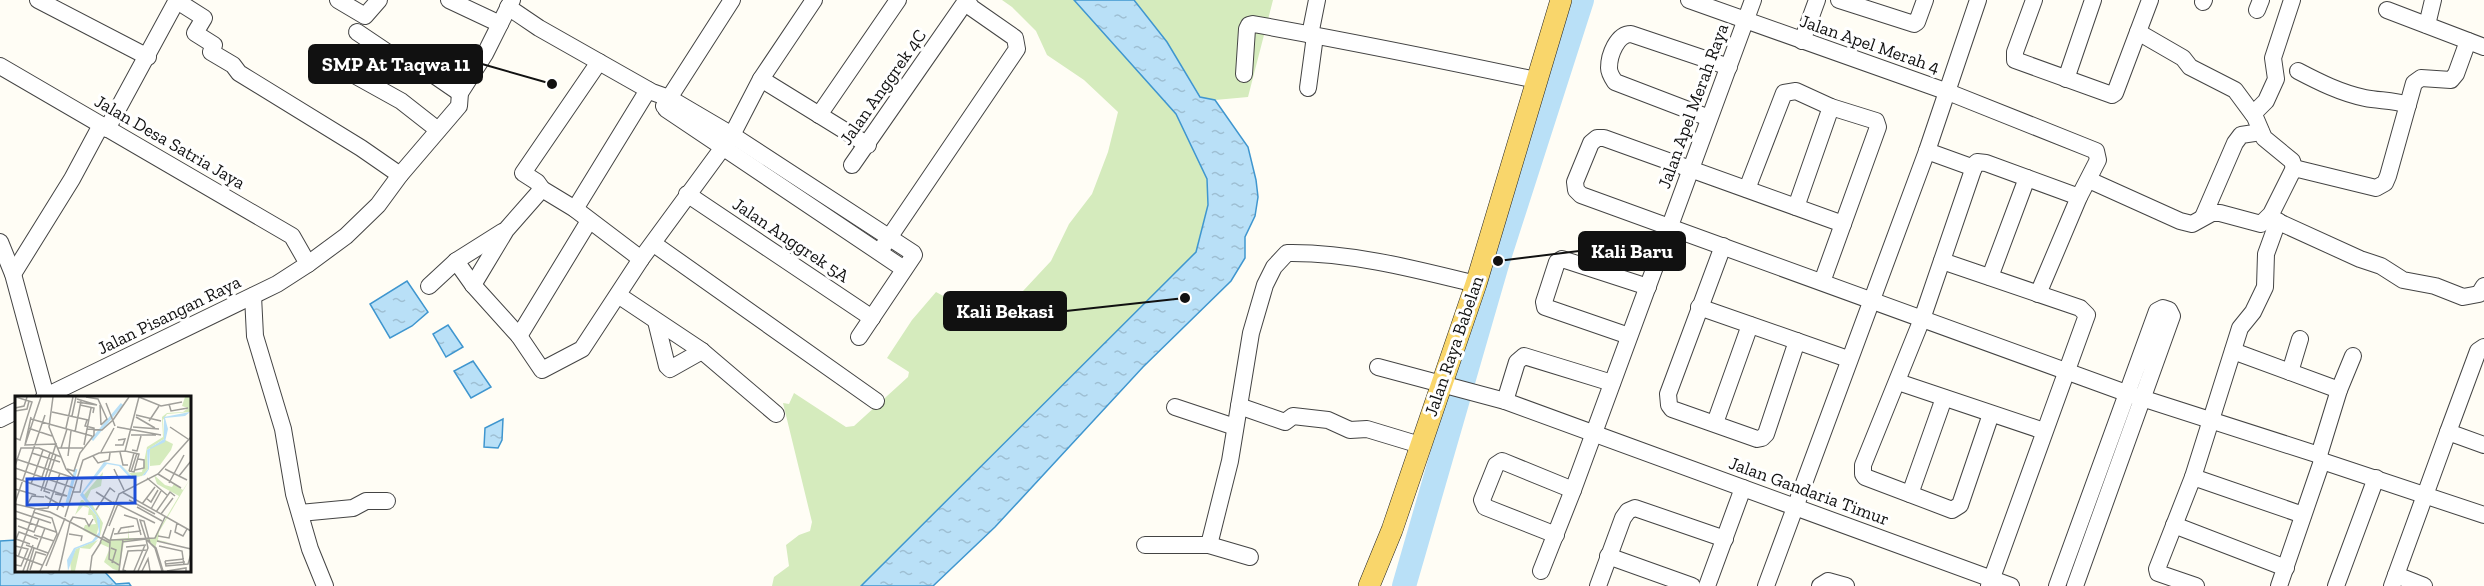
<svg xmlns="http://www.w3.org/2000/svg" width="2484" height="586" font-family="'Zilla Slab',serif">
<defs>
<pattern id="water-ripples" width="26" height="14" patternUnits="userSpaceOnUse" patternTransform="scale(1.5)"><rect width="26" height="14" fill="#b9e0f7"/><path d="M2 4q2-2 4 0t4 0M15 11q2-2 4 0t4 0" fill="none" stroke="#9ebfd3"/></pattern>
</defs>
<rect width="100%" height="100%" fill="#fffdf5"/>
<g fill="#d5ebbd">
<polygon points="1002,0 1074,0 1176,114 1207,179 1208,205 1196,252 861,586 772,586 774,577 789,566 786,545 799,535 810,531 812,522 783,403 789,404 794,393 846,427 854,426 908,377 909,372 887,358 912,320 936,292 967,309 994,318 1008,307 1051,261 1069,224 1092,194 1108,152 1118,112 1084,80 1047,55 1036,31 1012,7"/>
<polygon points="1134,0 1273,0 1248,97 1215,100 1201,97 1167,42"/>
</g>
<g fill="url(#water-ripples)" stroke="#3f96cf" stroke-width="1.5">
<polygon points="1074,0 1134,0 1167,42 1200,97 1215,100 1248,147 1256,180 1258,197 1255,216 1245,237 1245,258 1231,281 1143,367 995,527 933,586 861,586 1196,252 1208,205 1207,179 1176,114"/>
<polygon points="407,281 428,312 412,326 390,338 370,304"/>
<polygon points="448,325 463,347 446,357 433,334"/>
<polygon points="473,361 491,387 471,398 454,371"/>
<polygon points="503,419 502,440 498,448 484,447 485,428"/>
<polygon points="16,540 16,570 103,570 116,584 129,583 131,586 0,586 0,541"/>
</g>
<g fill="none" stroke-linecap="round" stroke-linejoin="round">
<polyline stroke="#b9e0f7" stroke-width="24" points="1404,586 1498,261 1582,0"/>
<defs>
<g id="minor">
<polyline points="38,0 148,57"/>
<polyline points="338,0 365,16 379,0"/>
<polyline points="449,0 500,24"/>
<polyline points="1689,0 1948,92 2096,151 2098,160 2079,197 2038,294"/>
<polyline points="1839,0 1914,24 1917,22 1925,0"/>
<polyline points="2034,0 2015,52 2015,60 2112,95 2115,93 2150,0"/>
<polyline points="177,1 204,18 195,33 214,45 211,52 233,65 239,73 361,148 400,175"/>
<polyline points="2203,2 2204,0"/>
<polyline points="508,7 539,28 652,92 669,98 732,135 913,253 914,255 859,337"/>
<polyline points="2257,10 2261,0"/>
<polyline points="2387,10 2484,47"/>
<polyline points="2427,25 2433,0"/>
<polyline points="357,32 412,69 419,72 425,69 460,93"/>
<polyline points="2138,32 2183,58 2190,67 2235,90 2255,117 2264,138 2292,161 2294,168"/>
<polyline points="1310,35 1317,0"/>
<polyline points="1802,41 1817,0"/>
<polyline points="599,62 523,173 537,182 542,189 575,209 641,259"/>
<polyline points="0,66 292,236 308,264"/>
<polyline points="338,66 401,101 438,130"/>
<path d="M2298 71C2319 82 2341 93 2365 98 2380 101 2393 100 2408 105"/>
<path d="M1244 74 1247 29 1249 25 1253 24C1348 41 1442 60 1536 80"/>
<polyline points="761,79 868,145"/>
<polyline points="2066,79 2093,0"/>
<polyline points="1308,88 1315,36"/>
<polyline points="664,106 732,0"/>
<polyline points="666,109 904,269"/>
<polyline points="2253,114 2266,101 2276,79 2273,58 2292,0"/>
<polyline points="819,115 898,0"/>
<path d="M1709 118 1615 82C1613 79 1609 73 1609 68 1609 55 1617 34 1631 34L1729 67"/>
<polyline points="107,129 177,0"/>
<polyline points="1927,151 1974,168"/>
<polyline points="852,165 966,1"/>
<polyline points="2089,180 2180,221 2192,224 2212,213 2220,213 2261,224 2271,214 2294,168 2376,188 2385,183 2388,176 2414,83 2421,78 2451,80 2456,74 2468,41"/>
<polyline points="1747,189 1784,93 1796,91 1831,107 1876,121 1878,127 1822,282"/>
<polyline points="687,194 872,318"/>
<polyline points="1796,207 1831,107"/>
<polyline points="575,209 648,90"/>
<polyline points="2203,217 2235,143 2241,135 2261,132"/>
<polyline points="2270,218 2360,259 2381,266 2403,280 2435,286 2463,297 2479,294 2484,286"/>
<polyline points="1843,224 1604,138 1597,138 1591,143 1575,182 1576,190 1581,195 2126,393 2319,455 2322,461 2484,515"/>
<polyline points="0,242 13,274 46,396"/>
<polyline points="654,244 876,401"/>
<polyline points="1723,246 1668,394 1669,405 1672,409 1757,439 1762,438 1766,434 1797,341"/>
<polyline points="880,251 1017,49 1015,38 972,8 966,0"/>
<polyline points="456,261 473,285 519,336 542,370 582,349 641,259 732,135 761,79 814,0"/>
<polyline points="1942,261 2080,308 2087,315 1989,586"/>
<polyline points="13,274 72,179 101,125"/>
<polyline points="1990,277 2027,178"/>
<polyline points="473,285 506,230 542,189"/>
<polyline points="429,286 456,261 502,232"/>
<polyline points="618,295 702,351 776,414"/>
<polyline points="253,296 255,336 283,429 294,494 310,549 325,586"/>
<polyline points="1699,307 1848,359"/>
<polyline points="656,321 667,366 670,369 702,351"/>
<polyline points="519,336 589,221"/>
<polyline points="1629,336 1545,307 1544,302 1557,262 1562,259 1568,261 1648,287"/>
<polyline points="2233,351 2339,390"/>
<polyline points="1378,367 1505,401 2011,586"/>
<polyline points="2290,372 2300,339"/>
<polyline points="1898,382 2044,431"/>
<polyline points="44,397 277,284 308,264 346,236 378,205 400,175 459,106 460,93 485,54 512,0"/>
<polyline points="1505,401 1517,362 1524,356 1612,383"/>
<polyline points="1239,406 1285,422 1293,416 1328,420 1350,430 1367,429 1420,445"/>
<polyline points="1175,407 1235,427"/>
<polyline points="1991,414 1960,505 1952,510 1865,477 1863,474 1863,465 1922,319 1975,164 1977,162 1986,163 2079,197"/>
<polyline points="0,419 16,411"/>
<polyline points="1715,423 1750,325"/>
<polyline points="2448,432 2478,351 2484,347"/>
<polyline points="2319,455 2339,390 2353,356"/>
<polyline points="2193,477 2240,328 2253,312 2265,287 2266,254 2278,221"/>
<polyline points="1910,494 1944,398"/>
<polyline points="300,513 353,508 366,501 387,501"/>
<polyline points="2174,525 2286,568"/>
<polyline points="1556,535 1485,507 1482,500 1496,465 1502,461 1573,490"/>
<polyline points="1145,545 1209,545 1250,557"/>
<path d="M1209 545 1230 461 1251 333 1265 285 1274 267 1287 253C1350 252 1415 269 1476 284"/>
<polyline points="1608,556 1692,586"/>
<polyline points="1541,571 1573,490 1753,0"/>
<polyline points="2396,575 2424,586"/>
<polyline points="1598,586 1623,518 1628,511 1635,508 1725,539"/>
<polyline points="1707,586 1743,488"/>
<polyline points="1766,586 1927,151 1978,0"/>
<polyline points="1820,586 1828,581 1846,586"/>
<polyline points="2057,586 2157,311 2163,308 2169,310 2172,316 2075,586"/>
<polyline points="2196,586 2158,573 2157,569 2193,477 2303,515"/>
<polyline points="2279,586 2322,461"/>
<polyline points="2336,586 2376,478"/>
<polyline points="2392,586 2448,432 2484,445"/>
</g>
<polyline id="major" points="1369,586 1392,530 1476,284 1561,0"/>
</defs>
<use href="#minor" stroke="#444" stroke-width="18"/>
<use href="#major" stroke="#222" stroke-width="22"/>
<use href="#minor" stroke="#fff" stroke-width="16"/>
<use href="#major" stroke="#f9d66b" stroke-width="21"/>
</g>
<g text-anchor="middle" stroke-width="6" stroke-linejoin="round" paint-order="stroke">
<g font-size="18" fill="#111" stroke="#fff">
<text transform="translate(1870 44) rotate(19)" y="6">Jalan Apel Merah 4</text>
<text transform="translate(883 87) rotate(-55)" y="6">Jalan Anggrek 4C</text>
<text transform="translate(1693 106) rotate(-70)" y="6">Jalan Apel Merah Raya</text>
<text transform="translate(170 142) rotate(30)" y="6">Jalan Desa Satria Jaya</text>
<text transform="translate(791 240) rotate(34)" y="6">Jalan Anggrek 5A</text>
<text transform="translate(169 315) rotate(-26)" y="6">Jalan Pisangan Raya</text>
<text transform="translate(1454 346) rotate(-71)" y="6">Jalan Raya Babelan</text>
<text transform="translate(1809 491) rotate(20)" y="6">Jalan Gandaria Timur</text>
</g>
</g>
<g transform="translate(15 396)">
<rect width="176" height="176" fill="#fffdf5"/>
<path d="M170 1H175V16L152 18 148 24 149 43 132 54 133 73 127 80 118 81 106 69 115 77 127 76 132 51 148 41 147 21 152 17 168 16 173 12 167 10ZM150 44 158 48 156 54 145 69 135 70V52ZM88 76 86 90 76 94 72 103 77 108 88 127 85 140V124L68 100ZM139 79 150 89 157 91 159 88 168 94 175 83 144 136 143 144 157 147 142 145 140 153 131 143 109 146 104 175 98 173 89 166 95 152 86 148V144L113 142V131L114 142H139L164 100 142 88ZM66 104H68L81 119 84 129 81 141 68 134 70 129 81 128 77 119H73L74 112 68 110 60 119ZM83 144 75 153 65 152 60 175H56L55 165 61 153Z" fill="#d5ebbd"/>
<path d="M175 16 170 20 150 22 153 33 150 46 135 53 134 73 130 79 116 83 104 70 92 68 68 97 85 124V140L79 146 61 153 53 175 52 164 59 152 77 145 84 136 81 119 65 99 89 66 106 69 117 81 127 80 133 73 132 54 149 43V21Z" fill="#b9e0f7"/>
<path fill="none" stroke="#b9e0f7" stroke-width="3" d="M77 44 107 8M52 107 61 73"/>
<path fill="none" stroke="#a09f9a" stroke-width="1.5" d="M38 1 34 31 51 73 60 82M71 1 83 3 92 23 86 29M124 1 146 10 167 6M62 6 82 9 62 3M91 7 100 30M154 8 156 15 173 12M65 9 79 12 78 17M85 9 86 29M0 12 9 10 12 1M0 15 12 13 14 5M37 16 73 24M121 19 146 25M57 20 61 1M121 21 140 32M16 23 77 40M98 24 114 1M134 25 144 10M102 31 146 39M118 31 144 33M155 31 173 43M13 32 37 40M51 32 58 1M72 33 87 34 98 24M60 36 66 5M116 39H141M0 42 5 44 17 6 1 1M10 49 16 21M69 49 76 12M100 49H108L110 43 103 44M43 52H68M46 52 52 33M117 54 122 55 126 40M110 55 124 58 119 76 114 75M86 56 99 32M105 56 108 69H113M17 57 45 66M53 60 56 35M78 60 83 67 94 64 95 57M1 63 56 81M0 70 6 52H24L46 61M0 72 59 92M52 73 59 75 65 57 79 39V32L70 30 72 24M99 73 109 94M150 73 172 84M120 74 129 72V64L123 63M114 75 119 57M116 76 122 57M143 78 166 92M164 80 176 65M27 81 35 57M0 82 52 100 40 98M132 82 152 99M154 87 169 59M16 88 28 54M0 93 21 99M26 95 41 48 10 49 26 1M57 96H65L67 84M81 96 98 107M107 96 176 135M35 97 29 95 41 59M30 100 49 111M131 102 136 106 143 94M114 104 140 118M98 106 140 127M0 107 30 19M13 107 17 100 29 101M0 108 35 116 55 126 44 175M127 108 140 91M122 111 147 125M136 113 146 95M42 114 53 83M81 114 95 92 100 96M0 115 36 127M18 116 37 122 42 138 25 175M141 116 155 96 160 100M146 118 158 102M109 119 122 123 126 139M50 121 68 64 84 57 110 55 124 1M0 122 41 136M55 126 95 147M55 126 58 121 70 123 74 130 78 123M162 127 160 136 168 140 172 133M3 130 19 136 24 123M94 130 103 108M103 137 106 132 119 130M54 138 67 140 66 145M99 138 126 135M19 139 39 145M87 140 95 145 99 132M143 140 154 142 156 134M96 144 140 142 150 121M142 145 176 153M95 146 94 163 104 169M107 146 131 143 133 152 123 175M85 147 104 98 143 78 176 41M15 148 1 143 4 136 23 143M11 149 33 157M0 150 13 153 6 170 1 169M144 150 167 155 169 169M111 151 131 149M96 152 101 154 97 167M22 153 30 132M0 159 27 169M3 161 20 113 33 112 45 77M150 165 151 170 173 168 176 158M150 165 169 163M150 168 170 166M31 170 50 122M15 174 21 156 31 159M8 175 18 149M12 175 19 152M75 175 77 160 86 146M104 175 108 143M111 175 108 174 113 155 133 154M119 175 130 149M127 175 133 163 135 175M147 175 140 152 131 143 125 124 129 125 135 147 141 152 148 175M152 175 171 172V175"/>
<path fill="#1d4ed8" fill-opacity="0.15" stroke="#1d4ed8" stroke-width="3" d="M120 81V107L12 109V83Z"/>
<rect width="176" height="176" fill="none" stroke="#111" stroke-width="3"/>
</g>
<path fill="none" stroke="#111" stroke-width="2" d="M552 84L482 64M1498 261L1579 251M1185 298L1066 311"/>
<g fill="#111" stroke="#fff" stroke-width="2">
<circle cx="552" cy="84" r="6"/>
<circle cx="1498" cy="261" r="6"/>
<circle cx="1185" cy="298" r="6"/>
</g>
<g fill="#111" stroke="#111" stroke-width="2">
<rect x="309" y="45" width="173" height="38" rx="6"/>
<rect x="1579" y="232" width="106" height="38" rx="6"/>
<rect x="944" y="292" width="122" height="38" rx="6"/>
</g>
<g font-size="20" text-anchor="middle" font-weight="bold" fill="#fff">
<text x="396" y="71">SMP At Taqwa 11</text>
<text x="1632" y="258">Kali Baru</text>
<text x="1005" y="318">Kali Bekasi</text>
</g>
</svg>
